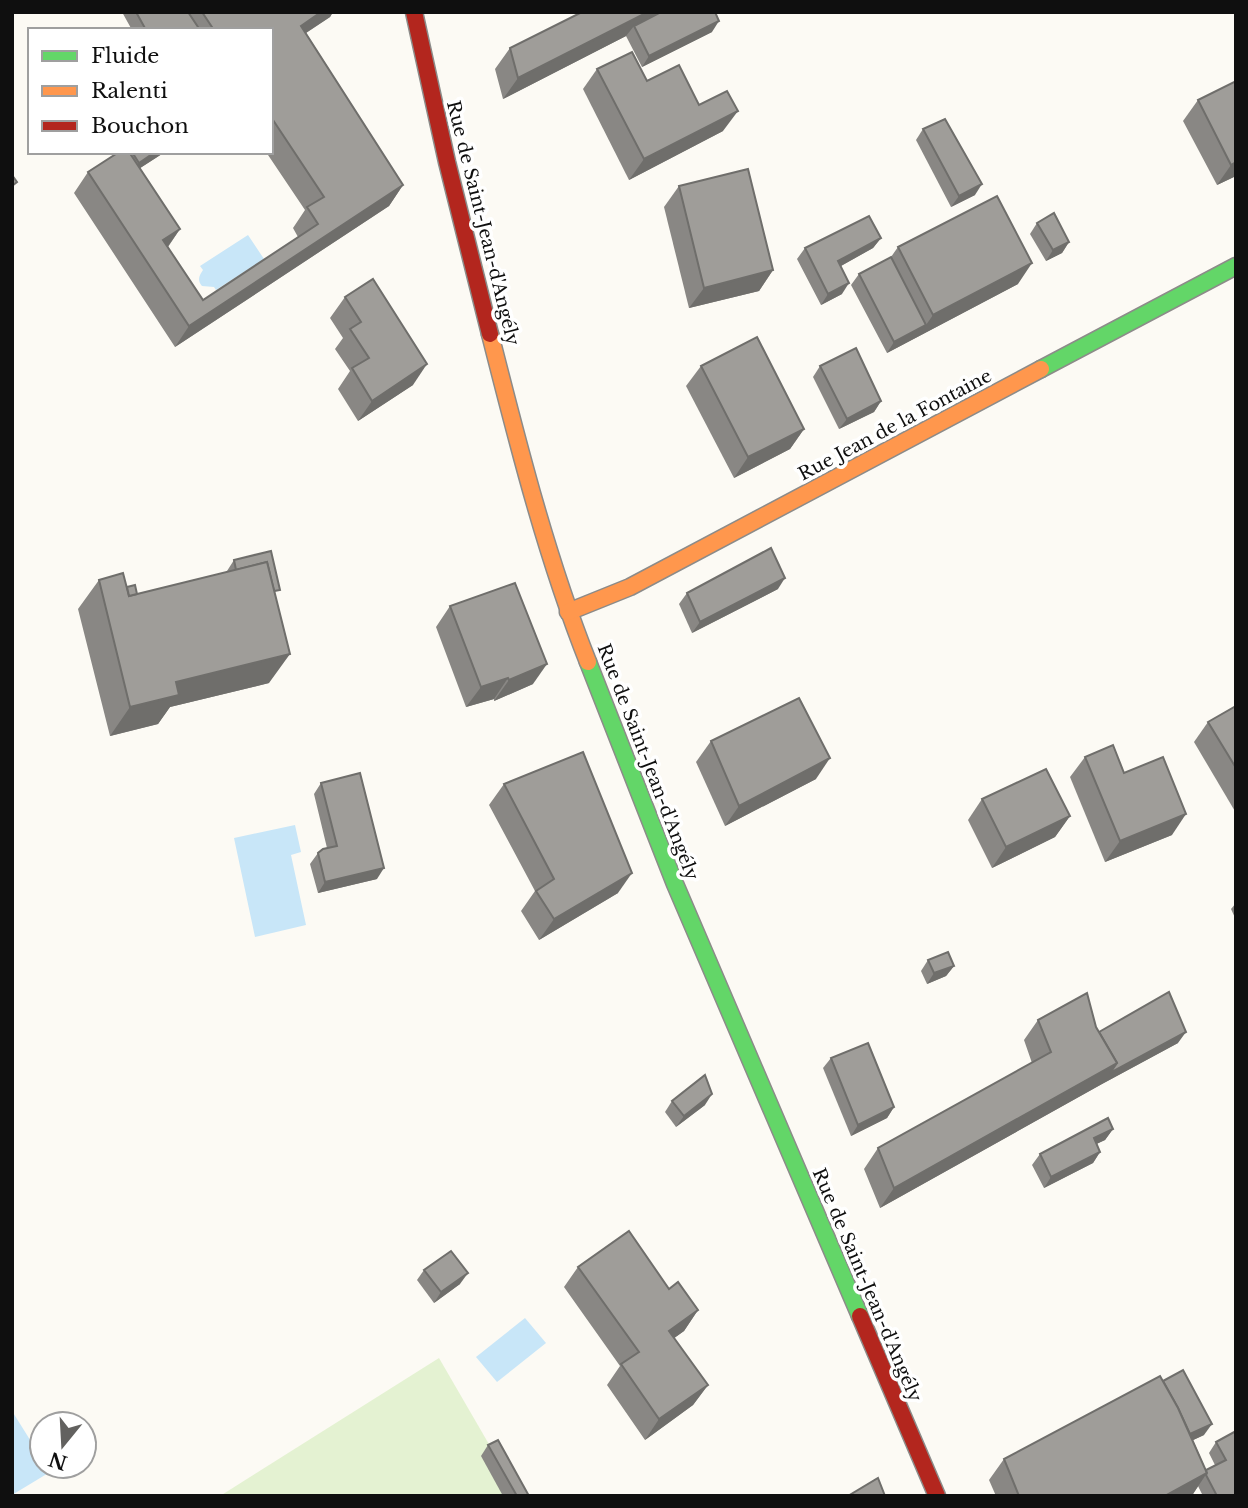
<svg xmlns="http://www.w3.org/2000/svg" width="1248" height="1508" font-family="'Libre Baskerville',serif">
<rect width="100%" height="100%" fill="#fcfaf4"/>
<polygon fill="#e4f2d2" points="439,1358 519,1496 220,1496"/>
<g fill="#c8e6f8">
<path d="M248 235 264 259 216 290 214 287 202 286C197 280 199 276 203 270L200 266Z"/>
<polygon points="295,825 301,852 291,855 306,925 255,937 234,838"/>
<polygon points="525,1318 546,1343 497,1382 476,1357"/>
<polygon points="12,1411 42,1459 42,1466 46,1466 50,1472 12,1495"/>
</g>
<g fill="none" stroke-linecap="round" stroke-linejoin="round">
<defs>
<g id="fast">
<polyline points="1041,369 1236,266"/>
<polyline points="588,662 675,884 860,1316"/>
</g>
<g id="slow">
<path d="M490 334C518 444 546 556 588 662"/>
<polyline points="568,612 630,587 1041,369"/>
</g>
<g id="jam">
<polyline points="414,12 447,162 490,334"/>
<polyline points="860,1316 937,1496"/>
</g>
</defs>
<use href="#fast" stroke="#8c8b89" stroke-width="19"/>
<use href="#slow" stroke="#8c8b89" stroke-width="19"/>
<use href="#jam" stroke="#8c8b89" stroke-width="19"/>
<use href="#fast" stroke="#63d668" stroke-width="16"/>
<use href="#slow" stroke="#ff974d" stroke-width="16"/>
<use href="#jam" stroke="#b3261e" stroke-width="16"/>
</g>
<g fill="#898784">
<polygon points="122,12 333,12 330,17 306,33 403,185 389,206 175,347 74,193 88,172 118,153 117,152 165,152 140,168 180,229 168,247 203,300 298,237 293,228 305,210 266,152 271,152 271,30 132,30"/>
<polygon points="582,12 712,32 642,67 626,36 503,99 495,69 510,48"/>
<polygon points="597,69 647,81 699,105 723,131 629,180 583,89"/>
<polygon points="1236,81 1236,176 1217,185 1183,121 1198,100"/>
<polygon points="923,129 975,195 951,207 916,140"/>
<polygon points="679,186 773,270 759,291 689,308 664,207"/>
<polygon points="1037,223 1069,242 1062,253 1046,261 1030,234"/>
<polygon points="881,238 873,248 841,266 842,294 821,305 797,259 805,248"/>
<polygon points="898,247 1018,284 887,353 851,285 859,274 891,257"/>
<polygon points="345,297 413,385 358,421 338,389 350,371 335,349 343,338 330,318"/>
<polygon points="701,366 804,429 790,449 734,478 686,386"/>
<polygon points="820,366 881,401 874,412 839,429 813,377"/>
<polygon points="234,560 275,596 269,683 170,707 158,724 110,736 78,609 99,580 127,587 137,594 227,572 227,571"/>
<polygon points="778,589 692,633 679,604 687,593"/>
<polygon points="450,606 533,684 494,701 494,699 466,707 436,627"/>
<polygon points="1236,706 1236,813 1194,742 1208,722"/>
<polygon points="711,741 816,779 725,826 696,762"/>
<polygon points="1085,757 1124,772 1172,835 1105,862 1070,777"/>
<polygon points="321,783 377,879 318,893 310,864 318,853 327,848 314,794"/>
<polygon points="504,784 618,893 539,940 521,911 535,891 489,805"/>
<polygon points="982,799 1070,816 1055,837 992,868 968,820"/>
<polygon points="1236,903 1236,920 1231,909"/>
<polygon points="928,960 954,966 946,976 927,984 921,971"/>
<polygon points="1038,1020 1096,1027 1099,1032 1178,1043 1102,1084 880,1208 864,1169 878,1148 1032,1063 1024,1040"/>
<polygon points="831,1058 894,1107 887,1118 851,1136 823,1068"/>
<polygon points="672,1101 705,1105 676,1127 665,1112"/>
<polygon points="1113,1129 1105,1140 1096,1144 1100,1152 1093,1163 1044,1188 1032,1165 1040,1154"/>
<polygon points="578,1267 669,1289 698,1310 684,1331 674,1338 708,1385 693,1405 645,1440 607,1385 620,1366 564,1287"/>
<polygon points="424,1270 460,1284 434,1303 417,1280"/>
<polygon points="1163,1381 1204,1435 1193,1440 1206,1470 1215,1465 1209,1453 1216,1442 1236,1431 1236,1496 1203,1496 1198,1486 1193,1494 1189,1496 996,1496 989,1480 1004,1459"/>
<polygon points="488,1445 529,1496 503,1496 481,1456"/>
</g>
<g fill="#6f6e6b">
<polygon points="321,12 333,12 330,17 286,46 301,26"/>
<polygon points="648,12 674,12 634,26 626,36 503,99 518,78"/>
<polygon points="719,21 712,32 642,67 649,56"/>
<polygon points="738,111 723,131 629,180 644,159"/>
<polygon points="155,152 165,152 131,174 139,163"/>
<polygon points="1236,162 1236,176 1217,185 1231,165"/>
<polygon points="982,184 975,195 951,207 959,196"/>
<polygon points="403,185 389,206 175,347 189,326"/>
<polygon points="180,229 166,249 163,240"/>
<polygon points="881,238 873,248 830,272 838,261"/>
<polygon points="1069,242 1062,253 1046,261 1053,250"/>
<polygon points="1032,263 1018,284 887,353 894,342 926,325 933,315"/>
<polygon points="773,270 759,291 689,308 704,288"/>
<polygon points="849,283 842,294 821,305 828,294"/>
<polygon points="427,364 413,385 358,421 372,401"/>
<polygon points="881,401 874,412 839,429 847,419"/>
<polygon points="804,429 790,449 734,478 748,457"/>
<polygon points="785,578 778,589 692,633 700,622"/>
<polygon points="290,654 269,683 170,707 158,724 110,736 130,707 176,682"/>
<polygon points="547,664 533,684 494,701 509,680"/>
<polygon points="508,678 494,699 466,707 481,687"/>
<polygon points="830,758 816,779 725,826 739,806"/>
<polygon points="1186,814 1172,835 1105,862 1120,841"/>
<polygon points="1070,816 1055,837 992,868 1006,847"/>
<polygon points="384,868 377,879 318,893 325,882"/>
<polygon points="632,873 618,893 539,940 554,919"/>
<polygon points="954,966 946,976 927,984 934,973"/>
<polygon points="1186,1032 1178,1043 1102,1084 880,1208 894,1188 1117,1063"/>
<polygon points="712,1094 705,1105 676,1127 684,1116"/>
<polygon points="894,1107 887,1118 851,1136 858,1125"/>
<polygon points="1113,1129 1105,1140 1086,1149 1094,1138"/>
<polygon points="1100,1152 1093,1163 1044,1188 1051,1177"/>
<polygon points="468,1273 460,1284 434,1303 441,1292"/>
<polygon points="698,1310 684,1331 655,1352 669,1331"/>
<polygon points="708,1385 693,1405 645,1440 659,1419"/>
<polygon points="1212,1424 1204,1435 1172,1450 1180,1439"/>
<polygon points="1207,1473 1193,1494 1189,1496 1165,1496"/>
</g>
<g fill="#9f9d99" stroke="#6f6e6b" stroke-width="2">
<polygon points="136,12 188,12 200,30 146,30"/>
<polygon points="202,12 321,12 301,26 403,185 189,326 88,172 119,152 129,152 180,229 163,240 203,300 318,224 307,207 324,197 271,117 271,30 214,30"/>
<polygon points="582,12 648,12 518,78 510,48"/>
<polygon points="661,12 715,12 719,21 649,56 634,26"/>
<polygon points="632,52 647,81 679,65 699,105 727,91 738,111 644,159 597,69"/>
<polygon points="1236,81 1236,162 1231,165 1198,100"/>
<polygon points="945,119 982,184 959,196 923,129"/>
<polygon points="132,152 155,152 139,163"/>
<polygon points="748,169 773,270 704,288 679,186"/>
<polygon points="12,175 17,182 12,186"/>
<polygon points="997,196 1032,263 933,315 898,247"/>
<polygon points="1054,213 1069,242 1053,250 1037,223"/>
<polygon points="869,216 881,238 838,261 849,283 828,294 805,248"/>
<polygon points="891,257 926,325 894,342 859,274"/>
<polygon points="373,279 427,364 372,401 352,368 369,358 350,329 361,322 345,297"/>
<polygon points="757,337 804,429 748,457 701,366"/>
<polygon points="856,348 881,401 847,419 820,366"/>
<polygon points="771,548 785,578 700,622 687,593"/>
<polygon points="271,551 280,590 274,591 267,562 236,570 234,560"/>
<polygon points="267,562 290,654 176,682 179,695 130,707 99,580 123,573 129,596"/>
<polygon points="515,583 547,664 509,680 508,678 481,687 450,606"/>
<polygon points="135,585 137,594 129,596 127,587"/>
<polygon points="799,698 830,758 739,806 711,741"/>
<polygon points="1236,706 1236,768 1208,722"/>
<polygon points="1113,745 1124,773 1163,757 1186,814 1120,841 1085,757"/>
<polygon points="583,752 632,873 554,919 536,891 554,879 504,784"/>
<polygon points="1046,769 1070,816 1006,847 982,799"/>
<polygon points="360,773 384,868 325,882 318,853 323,849 337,846 321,783"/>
<polygon points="948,952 954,966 934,973 928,960"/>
<polygon points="1169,992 1186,1032 1110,1073 1117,1063 1099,1032"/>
<polygon points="1087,993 1096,1027 1117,1063 894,1188 878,1148 1051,1052 1038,1020"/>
<polygon points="868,1043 894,1107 858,1125 831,1058"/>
<polygon points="705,1075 712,1094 684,1116 672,1101"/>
<polygon points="1108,1118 1113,1129 1094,1138 1100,1152 1051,1177 1040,1154"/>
<polygon points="629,1231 669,1289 678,1282 698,1310 669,1331 708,1385 659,1419 621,1364 639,1352 578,1267"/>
<polygon points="451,1251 468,1273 441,1292 424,1270"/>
<polygon points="1183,1370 1212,1424 1190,1434 1178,1408 1163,1381"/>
<polygon points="1160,1376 1178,1408 1207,1473 1165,1496 1019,1496 1004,1459"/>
<polygon points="1236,1431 1236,1495 1217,1496 1206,1475 1207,1473 1206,1470 1226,1460 1216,1442"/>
<polygon points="498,1440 529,1496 517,1496 488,1445"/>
<polygon points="878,1478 885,1496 848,1496"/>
</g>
<g text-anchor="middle" stroke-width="7" stroke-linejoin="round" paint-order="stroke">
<g font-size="18" fill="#0f0f0f" stroke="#fff">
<text transform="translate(483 223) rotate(76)" y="6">Rue de Saint-Jean-d'Angély</text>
<text transform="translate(895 425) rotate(-28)" y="6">Rue Jean de la Fontaine</text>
<text transform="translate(648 762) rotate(69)" y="6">Rue de Saint-Jean-d'Angély</text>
<text transform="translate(867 1285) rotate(67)" y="6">Rue de Saint-Jean-d'Angély</text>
</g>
</g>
<rect width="1248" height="1508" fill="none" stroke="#0f0f0f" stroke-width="28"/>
<rect x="28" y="28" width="245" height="126" fill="#ffffff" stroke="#9f9f9f" stroke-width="2"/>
<rect x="42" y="51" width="35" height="10" fill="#63d668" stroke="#9f9f9f" stroke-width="2"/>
<text x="91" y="63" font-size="21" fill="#0f0f0f">Fluide</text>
<rect x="42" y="86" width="35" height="10" fill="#ff974d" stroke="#9f9f9f" stroke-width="2"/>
<text x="91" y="98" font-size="21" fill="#0f0f0f">Ralenti</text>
<rect x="42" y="121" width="35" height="10" fill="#b3261e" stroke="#9f9f9f" stroke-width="2"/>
<text x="91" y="133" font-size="21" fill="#0f0f0f">Bouchon</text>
<g transform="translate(63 1445) rotate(198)"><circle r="33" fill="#ffffff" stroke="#9f9f9f" stroke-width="2"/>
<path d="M0-5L12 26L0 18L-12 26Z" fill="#62615f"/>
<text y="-10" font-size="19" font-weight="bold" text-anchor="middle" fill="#0f0f0f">N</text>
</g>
</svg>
